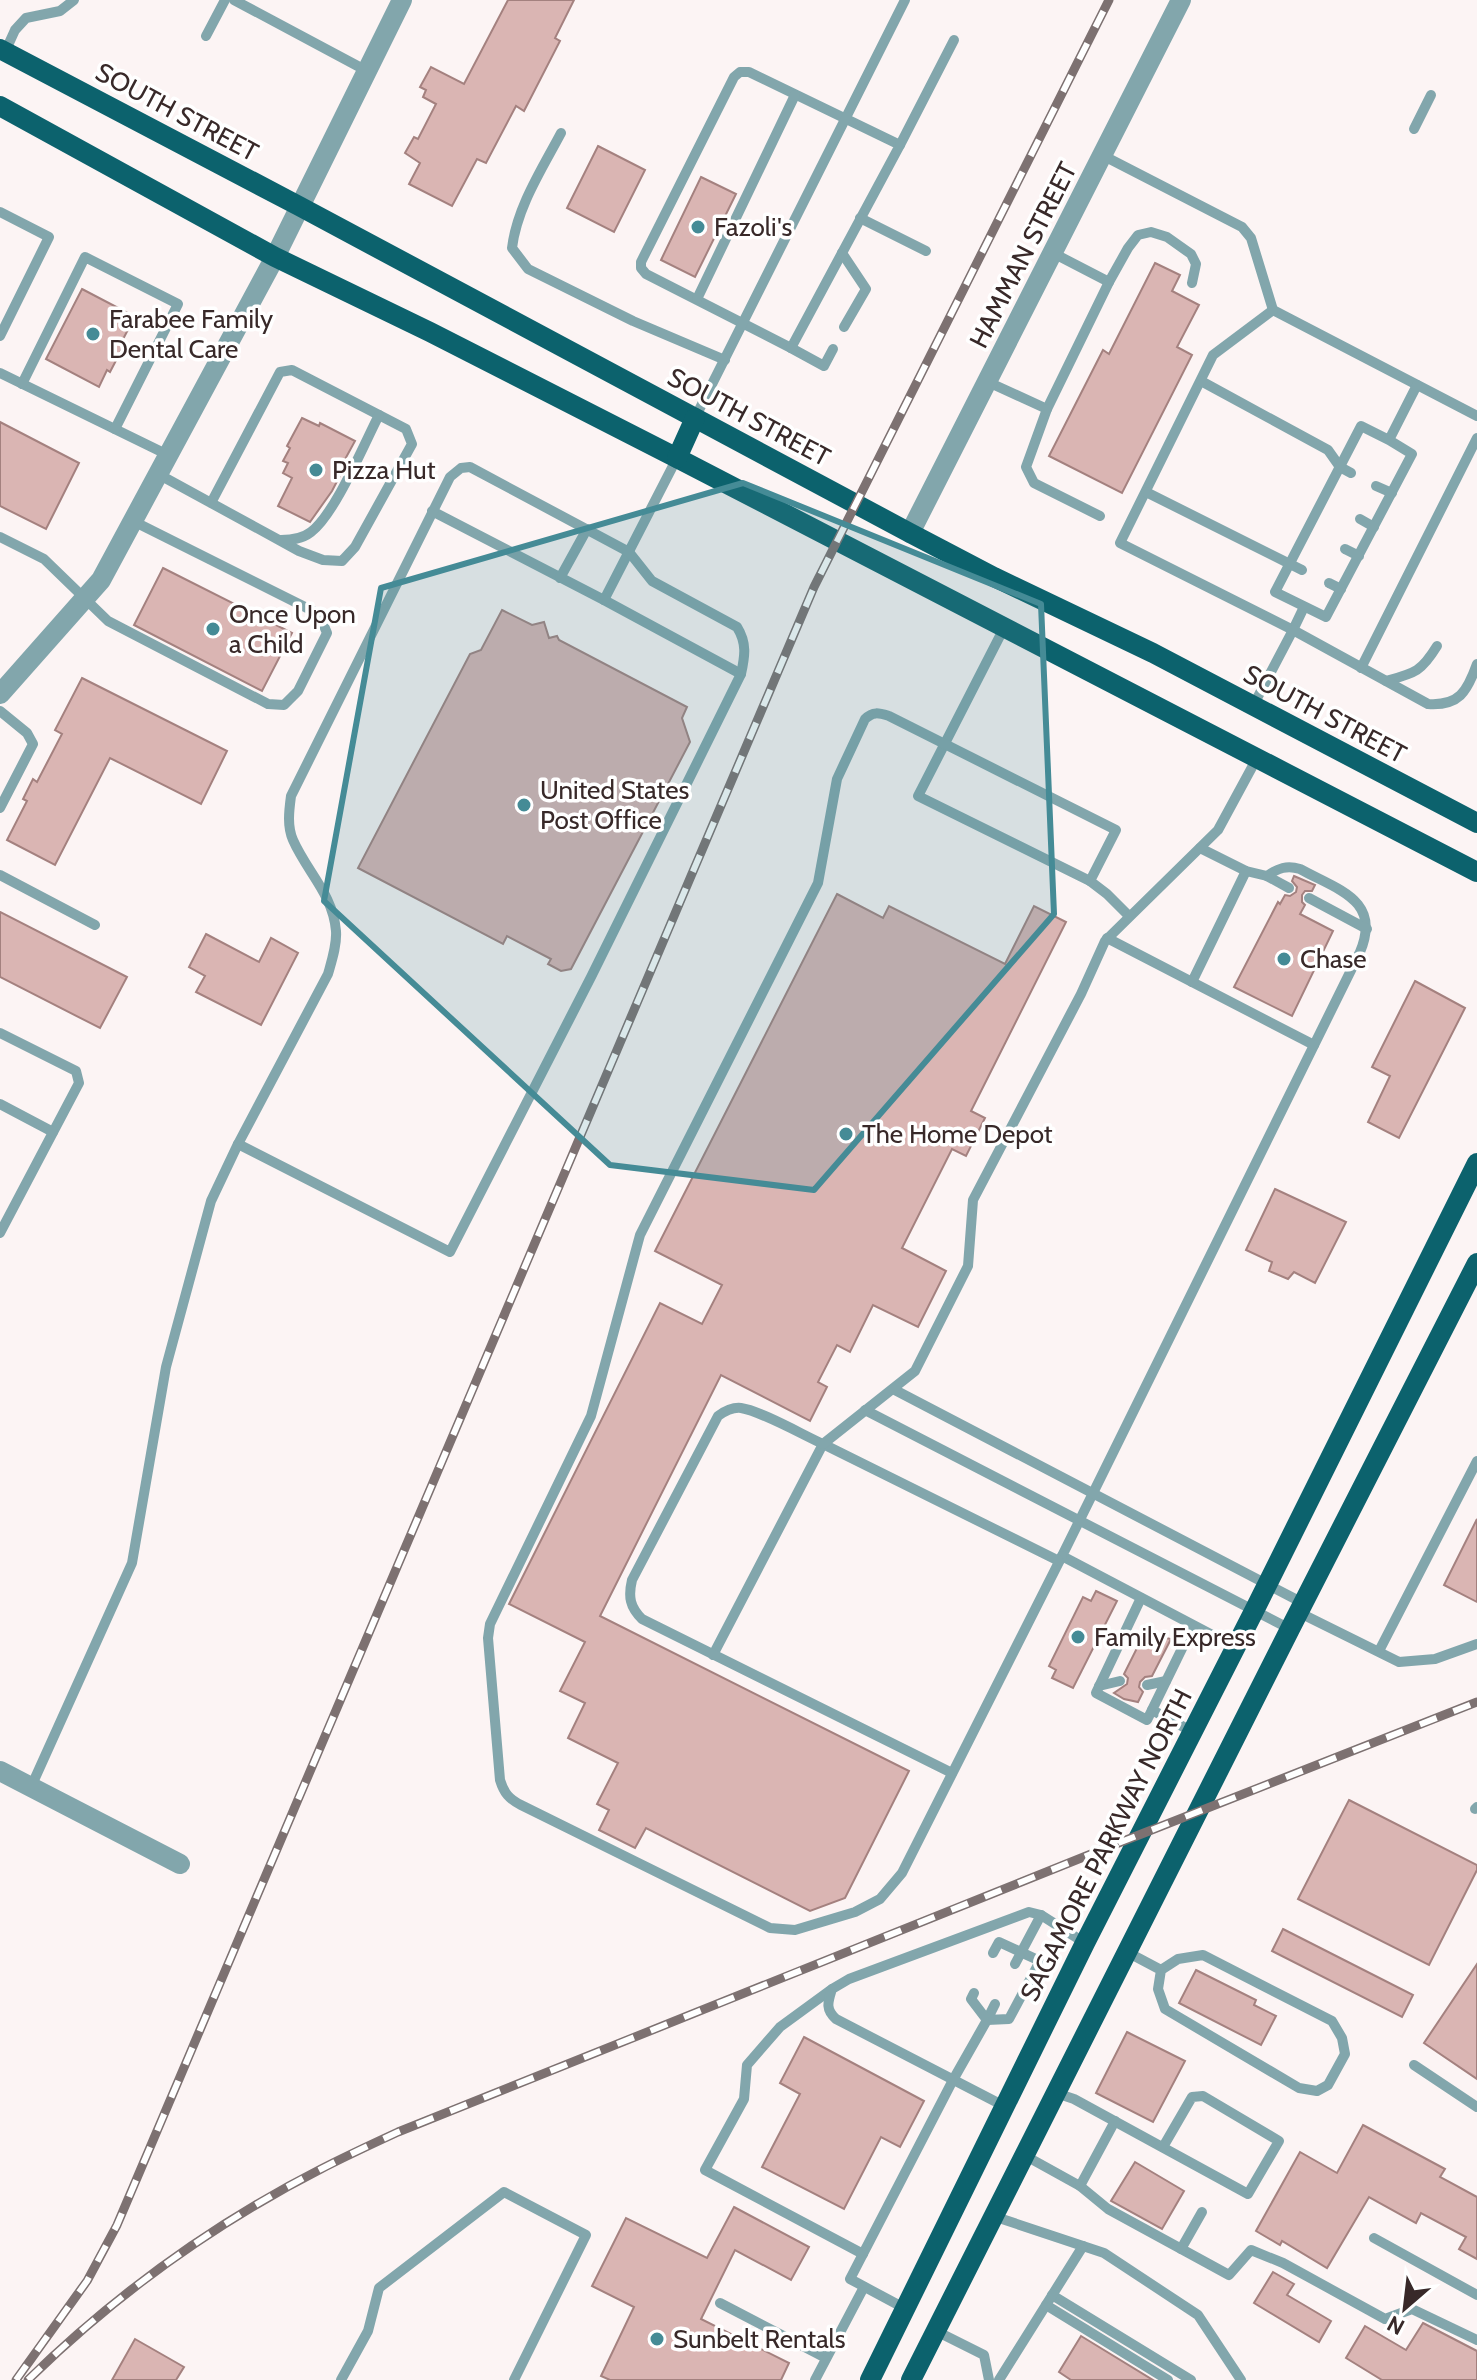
<svg xmlns="http://www.w3.org/2000/svg" width="1477" height="2380" font-family="Cabin,sans-serif">
<rect width="100%" height="100%" fill="#fcf4f4"/>
<g fill="#dab5b3" stroke="#a4817f" stroke-width="2">
<polygon points="508,0 574,0 555,38 560,41 524,111 516,106 486,163 477,159 452,206 409,184 420,163 405,153 414,137 418,139 436,104 423,97 426,90 420,87 431,67 464,84"/>
<polygon points="598,146 645,170 614,232 567,208"/>
<polygon points="701,177 736,194 695,277 661,260"/>
<polygon points="1155,263 1180,275 1172,291 1199,305 1177,347 1192,355 1122,493 1049,456 1103,350 1109,354"/>
<polygon points="82,289 128,313 132,322 120,345 123,347 110,372 107,370 99,387 46,359"/>
<polygon points="302,418 319,426 320,423 355,441 343,463 346,464 332,491 310,522 278,506 292,478 283,473 288,463 283,461 290,448 287,446"/>
<polygon points="0,422 79,463 46,529 0,506"/>
<polygon points="163,568 292,633 262,691 134,625"/>
<polygon points="502,610 532,625 544,622 549,638 557,636 559,640 687,707 682,718 690,742 571,969 561,971 548,964 551,959 507,936 503,944 358,868 470,654 481,650"/>
<polygon points="82,678 227,751 201,804 110,758 55,865 7,840 27,801 23,799 33,779 37,782 62,734 55,730"/>
<polygon points="1294,876 1315,885 1312,891 1305,891 1302,895 1302,902 1305,905 1300,914 1333,931 1292,1016 1234,987 1278,902 1280,904 1285,895 1290,896 1296,892 1297,887 1292,881"/>
<polygon points="837,894 883,918 889,906 1005,964 1034,906 1066,922 971,1111 985,1118 966,1156 952,1149 902,1248 946,1271 918,1327 873,1305 850,1352 837,1345 818,1382 827,1387 810,1421 721,1375 600,1616 909,1771 845,1898 810,1911 646,1828 635,1848 599,1830 609,1810 597,1804 618,1763 568,1738 585,1703 560,1691 585,1642 509,1604 660,1303 702,1324 722,1285 655,1251"/>
<polygon points="0,912 127,977 100,1028 0,977"/>
<polygon points="206,934 259,962 271,938 298,953 261,1025 196,992 205,976 189,967"/>
<polygon points="1415,981 1465,1008 1399,1138 1368,1122 1390,1076 1372,1067"/>
<polygon points="1275,1189 1346,1222 1315,1283 1294,1272 1288,1279 1269,1271 1272,1262 1246,1250"/>
<polygon points="1477,1519 1477,1602 1444,1585"/>
<polygon points="1096,1591 1117,1601 1073,1688 1052,1678 1056,1670 1049,1666 1083,1597 1091,1601"/>
<polygon points="1144,1634 1171,1639 1152,1676 1145,1677 1140,1682 1139,1687 1143,1692 1138,1702 1124,1699 1114,1693 1127,1684 1128,1678 1124,1674"/>
<polygon points="1349,1800 1477,1865 1477,1870 1429,1965 1298,1899"/>
<polygon points="1283,1929 1413,1995 1402,2017 1272,1951"/>
<polygon points="1477,1964 1477,2079 1424,2043"/>
<polygon points="1196,1970 1256,2000 1254,2005 1276,2016 1261,2045 1179,2003"/>
<polygon points="1127,2032 1185,2061 1153,2122 1096,2093"/>
<polygon points="804,2037 924,2101 900,2147 881,2137 844,2209 762,2167 800,2094 780,2083"/>
<polygon points="1363,2125 1445,2169 1440,2177 1477,2197 1477,2259 1459,2249 1466,2237 1421,2213 1416,2223 1369,2197 1327,2268 1282,2241 1280,2245 1256,2231 1300,2152 1337,2173"/>
<polygon points="1135,2162 1184,2191 1162,2229 1111,2201"/>
<polygon points="734,2207 809,2247 791,2280 735,2250 701,2319 789,2363 781,2380 610,2380 601,2376 634,2307 592,2286 626,2218 707,2258"/>
<polygon points="1273,2272 1294,2284 1287,2295 1331,2321 1319,2342 1254,2303"/>
<polygon points="1423,2323 1477,2351 1477,2380 1382,2380 1346,2358 1365,2326 1406,2350"/>
<polygon points="1081,2336 1153,2380 1071,2380 1059,2372"/>
<polygon points="135,2339 184,2367 176,2380 112,2380"/>
</g>
<g fill="none" stroke-linecap="round" stroke-linejoin="round">
<g stroke="#82a6ac" stroke-width="10">
<polyline points="234,0 367,71"/>
<polyline points="206,36 225,0"/>
<polyline points="5,52 15,30 26,18 60,11 74,0"/>
<polygon points="740,72 749,72 900,145 791,348 646,274 641,268 641,262 734,77"/>
<polyline points="1414,129 1431,95"/>
<path d="M561 133C542 169 517 207 512 248L528 269 633 321 725 360"/>
<polyline points="900,145 954,40"/>
<polyline points="1102,155 1242,227 1251,238 1273,310 1477,416"/>
<polyline points="0,212 49,237 0,336"/>
<polyline points="860,218 926,251"/>
<polyline points="842,253 866,289 844,327"/>
<polyline points="1109,282 1128,248 1138,235 1151,232 1167,237 1191,254 1196,264 1192,283"/>
<polyline points="697,299 795,95"/>
<polyline points="1273,310 1213,355 1120,543 1293,630 1304,607"/>
<polyline points="791,348 824,366 833,349"/>
<polyline points="0,373 168,455"/>
<polyline points="1201,381 1328,450 1340,467 1351,473"/>
<polyline points="988,382 1047,409 1109,282 1053,253"/>
<polyline points="22,384 85,257 178,304 115,429"/>
<polyline points="1047,409 1026,467 1034,483 1100,516"/>
<polyline points="695,418 905,0"/>
<polyline points="1389,440 1412,454 1326,617 1275,592 1361,426 1389,440 1417,385"/>
<polyline points="158,474 299,551 323,560 342,561 355,547 412,444 406,429 292,370 280,372 211,503"/>
<polyline points="1376,486 1392,493"/>
<polyline points="1146,492 1302,570"/>
<polyline points="432,511 604,600 677,458"/>
<polyline points="1360,519 1374,527"/>
<polyline points="0,537 44,559 108,621 268,704 284,705 298,691 327,633 319,614 133,521"/>
<path d="M281 540C292 540 302 539 311 532 335 514 364 444 379 415"/>
<polyline points="1345,549 1359,556"/>
<polyline points="560,578 587,529"/>
<polyline points="1329,583 1341,589"/>
<polyline points="1004,628 918,796 1090,881"/>
<polyline points="1361,668 1477,438"/>
<path d="M1386 681C1415 673 1421 672 1437 646"/>
<path d="M1253 706 1293 630 1428 704C1459 706 1467 692 1477 664"/>
<polyline points="0,711 27,733 33,744 0,808"/>
<path d="M1200 848 1246 871 1267 876C1278 868 1287 865 1300 869 1338 890 1382 900 1360 952L1062 1556 1235 1647"/>
<polyline points="0,875 95,925"/>
<polyline points="1267,876 1289,888"/>
<polyline points="1309,898 1367,929"/>
<polyline points="1107,938 1314,1045"/>
<polyline points="1192,982 1246,871"/>
<polyline points="0,1033 76,1071 79,1083 0,1233"/>
<polyline points="0,1104 53,1132"/>
<polyline points="238,1144 450,1252 591,977 741,674 604,600"/>
<polyline points="893,1389 1303,1603"/>
<polyline points="865,1410 1290,1629"/>
<path d="M1062 1556 902 1873 880 1899 855 1912 795 1930 770 1928 521 1805C509 1799 504 1793 500 1780L488 1638 490 1624 591 1416 640 1235 818 883 837 779 865 719C873 711 879 713 889 716L1116 830 1090 881 1107 894 1129 916"/>
<polyline points="1141,1598 1096,1693 1147,1720 1152,1710"/>
<polyline points="1298,1612 1399,1662 1435,1659 1477,1644"/>
<polyline points="1379,1651 1477,1461"/>
<polyline points="713,1655 823,1444 1059,1561"/>
<polyline points="1147,1685 1166,1681"/>
<polyline points="1099,1686 1120,1681"/>
<polyline points="1193,1732 1152,1710 1193,1626"/>
<path d="M952 1773 642 1619C630 1607 628 1597 632 1580L718 1416C725 1411 732 1407 741 1408 761 1411 803 1435 823 1444L915 1371 968 1266 973 1200 1081 994 1105 941 1218 830 1257 758"/>
<path d="M31 1787 132 1563 166 1367 211 1201 238 1144 328 974C332 960 337 945 336 931 333 894 307 872 293 840 287 826 289 811 291 796L450 477 461 468 470 467 629 552 652 581 737 627C747 643 745 656 741 674"/>
<polyline points="1475,1809 1477,1807"/>
<polyline points="1127,1952 1161,1970 1158,1989 1165,2009 1299,2088 1317,2091 1328,2085 1345,2054 1342,2038 1332,2021 1203,1955 1178,1959 1161,1970"/>
<polyline points="993,1953 999,1942 1040,1961 1009,2019 987,2020 995,2004"/>
<polyline points="1015,1964 1041,1915"/>
<polyline points="832,1989 780,2027 747,2065 744,2099 705,2170 863,2254"/>
<polyline points="1414,2065 1477,2107"/>
<polyline points="1056,2093 1074,2099 1248,2194 1279,2141 1203,2096 1192,2097 1163,2147"/>
<path d="M1004 2106 836 2019C825 2009 828 2002 832 1989L849 1979 1029 1912 1041 1915 1085 1943"/>
<polyline points="1024,2155 1080,2186 1115,2121"/>
<polyline points="1080,2186 1108,2209 1229,2275 1251,2250 1283,2263 1385,2319 1412,2309 1477,2340"/>
<polyline points="993,2216 1104,2253 1198,2315 1241,2380"/>
<polyline points="1374,2238 1477,2295"/>
<polyline points="1181,2249 1202,2212"/>
<polyline points="1052,2295 1191,2380"/>
<polyline points="720,2303 826,2358"/>
<polyline points="1046,2305 1168,2380"/>
<polyline points="906,2309 850,2279 953,2080 987,2020 971,1999 974,1993"/>
<polyline points="936,2331 984,2355 989,2380"/>
<polyline points="341,2380 368,2331 379,2288 504,2192 586,2235 514,2380"/>
<polyline points="815,2380 864,2287"/>
<polyline points="999,2380 1083,2246"/>
</g>
<g stroke="#82a6ac" stroke-width="20">
<polyline points="910,533 1181,0"/>
<polyline points="0,694 101,580 275,257 402,0"/>
<polyline points="0,1771 180,1864"/>
</g>
<g stroke="#0c626d" stroke-width="20">
<polyline points="0,49 299,206 910,533 994,577 1153,653 1477,823"/>
<polyline points="0,106 275,257 430,332 677,458 1477,872"/>
<polyline points="677,458 695,418"/>
<polyline points="870,2380 1085,1943 1254,1611 1477,1163"/>
<polyline points="911,2380 1290,1629 1477,1263"/>
</g>
<defs>
<g id="rail">
<polyline points="16,2380 87,2281 117,2225 814,587 1109,0"/>
<path d="M28 2380C114 2296 213 2224 321 2169 346 2156 372 2144 398 2132L1116 1844 1477 1702"/>
</g>
</defs>
<use href="#rail" stroke="#7d7171" stroke-width="9"/>
<use href="#rail" stroke="#fff" stroke-width="6" stroke-dasharray="18" stroke-linecap="butt"/>
</g>
<path fill="#458b96" fill-opacity="0.2" stroke="#458b96" stroke-width="6" stroke-linejoin="round" d="M743 483 1041 604 1054 914 814 1190 610 1165 324 901 381 588Z"/>
<g fill="#458b96" stroke="#fff" stroke-width="3">
<circle cx="698" cy="227" r="8"/>
<circle cx="93" cy="334" r="8"/>
<circle cx="316" cy="470" r="8"/>
<circle cx="213" cy="629" r="8"/>
<circle cx="524" cy="805" r="8"/>
<circle cx="1284" cy="959" r="8"/>
<circle cx="846" cy="1134" r="8"/>
<circle cx="1078" cy="1637" r="8"/>
<circle cx="657" cy="2339" r="8"/>
</g>
<g text-anchor="middle" stroke-width="7" stroke-linejoin="round" paint-order="stroke">
<g font-size="26" fill="#382929" stroke="#fff">
<text transform="translate(177 112) rotate(28)" y="9">SOUTH STREET</text>
<text transform="translate(1023 255) rotate(-63)" y="9">HAMMAN STREET</text>
<text transform="translate(749 417) rotate(28)" y="9">SOUTH STREET</text>
<text transform="translate(1325 714) rotate(28)" y="9">SOUTH STREET</text>
<text transform="translate(1106 1845) rotate(-63)" y="9">SAGAMORE PARKWAY NORTH</text>
</g>
<g font-size="26" fill="#382929" stroke="#fff" text-anchor="start">
<text x="714" y="236">Fazoli's</text>
<text x="109" y="328">Farabee Family<tspan x="109" dy="30">Dental Care</tspan></text>
<text x="332" y="479">Pizza Hut</text>
<text x="229" y="623">Once Upon<tspan x="229" dy="30">a Child</tspan></text>
<text x="540" y="799">United States<tspan x="540" dy="30">Post Office</tspan></text>
<text x="1300" y="968">Chase</text>
<text x="862" y="1143">The Home Depot</text>
<text x="1094" y="1646">Family Express</text>
<text x="673" y="2348">Sunbelt Rentals</text>
</g>
</g>
<g transform="translate(1405 2308) rotate(208)" stroke="#ffffff" stroke-width="6" paint-order="stroke">
<path d="M0-6L14 30L0 20L-14 30Z" fill="#382929"/>
<text y="-12" font-size="22" font-weight="bold" text-anchor="middle" fill="#382929">N</text>
</g>
</svg>
